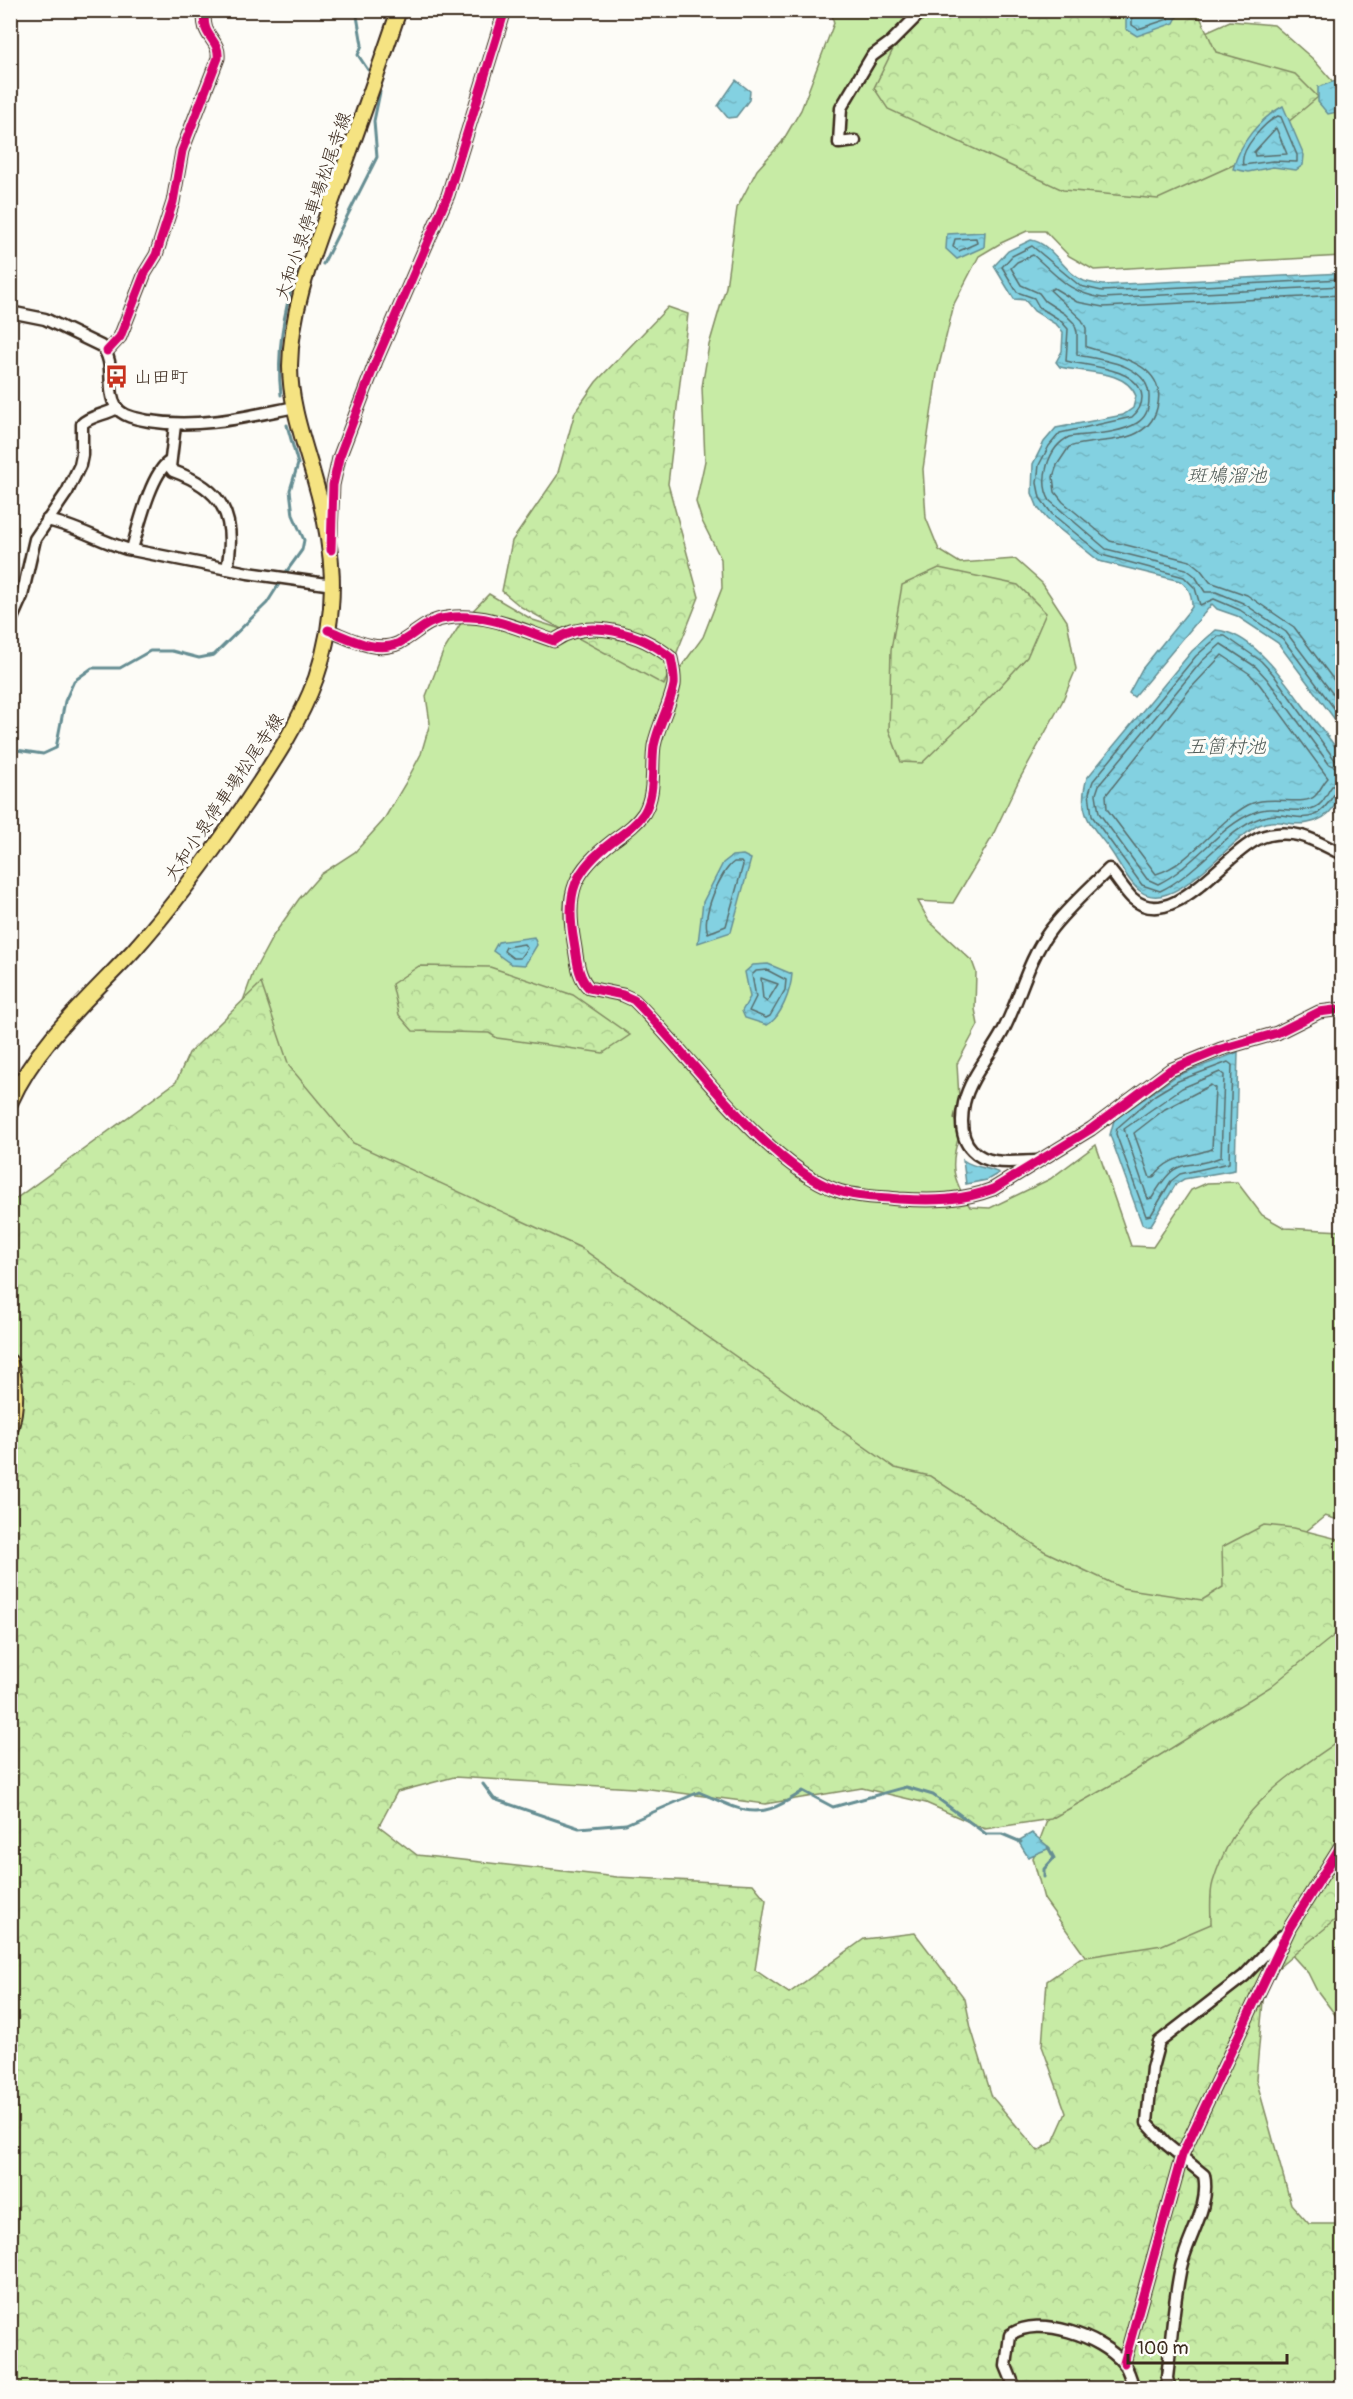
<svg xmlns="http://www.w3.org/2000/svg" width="1353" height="2399" font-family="Pangolin,'Klee One',sans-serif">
<defs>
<pattern id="forest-crowns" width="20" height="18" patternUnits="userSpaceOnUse" patternTransform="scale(1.5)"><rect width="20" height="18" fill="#c7eba5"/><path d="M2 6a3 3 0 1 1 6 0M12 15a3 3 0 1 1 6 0" fill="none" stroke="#acca8e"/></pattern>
<pattern id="water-ripples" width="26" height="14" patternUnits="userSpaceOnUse" patternTransform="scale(1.5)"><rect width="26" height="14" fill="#83d1e1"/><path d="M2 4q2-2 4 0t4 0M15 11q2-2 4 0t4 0" fill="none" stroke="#72b4c1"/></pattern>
</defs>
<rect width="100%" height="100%" fill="#fdfcf7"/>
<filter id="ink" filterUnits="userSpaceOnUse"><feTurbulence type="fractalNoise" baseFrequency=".0167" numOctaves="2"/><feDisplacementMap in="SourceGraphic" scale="12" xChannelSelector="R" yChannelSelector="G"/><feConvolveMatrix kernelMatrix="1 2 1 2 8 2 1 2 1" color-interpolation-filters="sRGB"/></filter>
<g filter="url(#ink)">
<g fill="#c7eba5" stroke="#818a62" stroke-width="1.5">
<path d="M831 11H928L1179 44 1230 21 1274 25 1313 59 1342 92V256L1094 270 1069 256 1045 231H1027L1001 243 979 256 954 304 937 374 923 469 926 518 939 550 960 563 1015 559 1042 583 1067 621 1076 669 1062 702 1018 782 991 839 953 903 918 901 929 921 972 961 976 972 975 1009 978 1025 957 1064 959 1098 954 1118 960 1133C949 1165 952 1178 970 1207L990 1208 1050 1179 1096 1145 1131 1246 1153 1247 1191 1190 1207 1183 1237 1182 1262 1215 1285 1228 1342 1231V1521L1325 1516 1272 1559 1166 1627 217 1074 253 973 273 936 299 899 321 874 355 852 383 821 405 784 421 754 430 723 426 696 443 652 461 623 489 594 533 620 681 667 703 637 722 588 721 559 702 521 696 502 705 461 702 387 709 345 726 287 737 208 757 170 782 142 801 110 834 23Z"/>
<polygon points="1342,1607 1342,2024 1316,1989 1308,1973 1278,1940 1118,2002 1044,1899 1033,1858 1057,1794"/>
</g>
<g fill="url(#forest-crowns)" stroke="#818a62" stroke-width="1.5">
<polygon points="1197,10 1216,52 1295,74 1318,97 1242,161 1158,199 1063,190 888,109 874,88 912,11"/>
<polygon points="668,307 688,314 668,484 699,597 664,685 521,607 502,591 512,541 557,476 575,412 596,382"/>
<polygon points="939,568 1018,585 1046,613 1027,657 993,694 922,763 901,762 889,730 891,650 902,585"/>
<polygon points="419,966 490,967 573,995 630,1035 603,1053 497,1038 489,1033 413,1031 399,1015 392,984"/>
<path d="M261 983 289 1066 353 1143 581 1248 895 1468 930 1476 1044 1551 1122 1588 1202 1600 1223 1587 1222 1547 1264 1525 1294 1528 1342 1540V1629L1270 1687 1120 1780 1051 1819 985 1829 926 1803 862 1788 765 1804 650 1789 454 1777 397 1792 379 1826 417 1855 617 1877 753 1884 766 1900 755 1970 789 1993 864 1939 915 1933 965 1999 971 2028 992 2097 1038 2151 1053 2142 1066 2113 1042 2046 1047 1981 1080 1958 1162 1945 1211 1924C1211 1911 1209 1895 1213 1882 1234 1812 1279 1782 1336 1743H1342V1914L1265 1979 1256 2079 1291 2204 1309 2224H1342V2388H11L10 1203 176 1082 189 1053Z"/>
</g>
<g fill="url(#water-ripples)" stroke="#668e93" stroke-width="1.5">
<polygon points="1126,11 1172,11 1177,17 1174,23 1137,36 1126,29"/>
<polygon points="736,80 750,91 749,100 736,117 728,118 718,106"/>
<polygon points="1338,80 1342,81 1342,111 1328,114 1318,102 1318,87"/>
<path d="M1283 106 1304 155 1303 165 1296 170 1273 167 1248 172 1233 169C1240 143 1259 119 1283 106Z"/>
<polygon points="985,232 984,247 957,259 946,249 947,234"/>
<path d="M1031 240C1052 243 1064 273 1084 281 1090 283 1097 284 1103 285L1342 273V729L1278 643 1237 616 1217 609 1212 604 1134 697 1129 693 1142 669 1192 607C1192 596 1190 588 1180 581L1099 561 1047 519 1038 508 1032 493 1033 464 1044 442 1056 428 1123 415 1133 408 1136 396C1126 369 1083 373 1060 367L1056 362 1062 351 1063 332 1057 325 1034 311 1025 300 1014 299 994 266 1008 251Z"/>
<path d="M1216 630C1252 633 1282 677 1302 704 1311 717 1339 747 1342 759 1344 763 1342 769 1342 773 1342 797 1335 818 1308 823 1291 827 1276 817 1259 825 1230 838 1174 917 1140 891 1127 881 1118 860 1108 847 1089 823 1077 811 1087 778L1192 651Z"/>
<polygon points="743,855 751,859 731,932 698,943 703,902 723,863 732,856"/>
<polygon points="534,937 537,945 525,965 511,964 493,951 498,942"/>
<path d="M768 964 792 974C791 990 781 1018 767 1025L745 1018 742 1011 750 997 745 972 753 965Z"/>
<polygon points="1238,1052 1235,1170 1184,1179 1176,1184 1151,1225 1146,1226 1142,1224 1110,1135 1114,1120 1176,1076"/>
<path d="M963 1160C974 1168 987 1167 999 1173L987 1180 966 1184Z"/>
<polygon points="1032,1833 1050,1848 1028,1857 1018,1841"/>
</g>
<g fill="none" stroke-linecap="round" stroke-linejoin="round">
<g stroke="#586d6c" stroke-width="1.5">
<polyline points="1132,10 1132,25 1138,29 1168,19 1169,10"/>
<path d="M1278 116 1281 117 1297 155V162L1273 161 1243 165C1239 150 1265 122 1278 116Z"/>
<polygon points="1276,128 1287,154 1255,156 1254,152"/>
<polygon points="976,238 977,243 959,251 953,247 955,239"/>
<path d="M1342 279 1102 291 1080 286 1032 246 1012 256 1002 267 1017 292 1034 298 1039 307 1060 320 1068 329 1066 361C1087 366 1140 368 1142 397 1142 405 1138 412 1132 417L1060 433 1049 446 1039 465 1037 483 1040 498 1052 514 1102 555 1184 577 1195 588 1200 605 1214 599 1240 610 1283 639 1342 719"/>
<path d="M1342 286 1103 298C1068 293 1058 276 1033 255L1017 262 1011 268 1021 285 1039 293 1045 301 1065 314 1074 323 1077 332V355C1101 360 1151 364 1149 399 1149 409 1145 418 1137 423 1119 434 1089 434 1069 437 1048 447 1038 481 1050 501L1106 549 1186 569 1195 576 1205 592H1216L1243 603 1286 632 1342 706"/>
<path d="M1342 295 1103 307 1077 302 1054 288 1050 290 1082 320 1086 328V347C1116 356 1169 364 1157 408 1154 421 1145 430 1133 435 1113 443 1090 440 1069 447L1057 465 1053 477 1055 492 1063 502 1110 541 1190 561 1200 569 1210 582 1247 595 1294 627 1342 691"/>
<path d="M1222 655 1250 674 1260 685 1328 778C1323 783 1320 791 1315 796 1304 807 1270 794 1248 805 1215 823 1192 863 1156 874L1107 809 1106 795 1190 689Z"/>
<path d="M1342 762 1335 760 1273 674 1261 661 1225 636H1219L1196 656 1093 781 1089 793 1092 816 1142 885 1160 891C1197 874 1226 830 1260 818 1294 806 1309 837 1335 793L1342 791"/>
<path d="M1342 770 1329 764 1267 679 1256 667 1221 644 1202 661 1099 785 1096 794 1099 813 1147 879 1158 884C1195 866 1219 826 1255 812 1276 803 1308 819 1322 802 1326 797 1328 791 1332 786L1342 784"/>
<path d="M734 862H741L743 865 726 926 708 933C701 916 720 872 734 862Z"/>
<polygon points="524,944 527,948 520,958 513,958 504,951 506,947"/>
<polygon points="767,970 786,980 785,990 770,1016 766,1018 749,1011 756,997 752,975 756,971"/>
<polygon points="761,978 778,984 767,1002 763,999"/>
<polygon points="1228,1062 1232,1065 1229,1163 1180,1174 1171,1181 1151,1215 1146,1216 1116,1134 1117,1128 1155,1095 1178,1081"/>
<path d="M1220 1072 1224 1075 1221 1157C1182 1173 1180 1151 1152 1198L1148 1199 1124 1129 1182 1088Z"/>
<path d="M1211 1085 1215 1088 1212 1149C1190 1157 1168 1155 1153 1178H1150L1134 1133 1165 1109Z"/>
</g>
<g stroke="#668e93" stroke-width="3">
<polyline points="356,10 362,45 358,55 368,70"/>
<polyline points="323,264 377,157 374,121 380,92"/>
<path d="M281 395C276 352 284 312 296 271"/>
<polyline points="284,575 302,550 304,540 293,515 290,490 298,464 287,425"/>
<polyline points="10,749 43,754 56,748 65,701 74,681 92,668 120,668 150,651 172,651 199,658 214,655 267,603 281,581"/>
<path d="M483 1784 494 1799 579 1828 626 1824 699 1792C746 1813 758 1822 803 1791L833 1807 906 1787 933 1795 986 1834H1002L1021 1842"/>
<polyline points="1044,1877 1044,1869 1054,1858 1048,1847"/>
</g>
<defs>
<g id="minor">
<polyline points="855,141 839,143 841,108 872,56 891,42 923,10"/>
<path d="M10 312 45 319 101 346C117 362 105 388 116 407 123 417 138 419 149 421 199 429 245 417 295 407"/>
<path d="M107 351 120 337 145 273 156 255 173 202 182 151 218 58C220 38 200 38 205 10"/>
<path d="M175 425 170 467 173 471C223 489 237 516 227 569"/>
<path d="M47 520C76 526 99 541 127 549L248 573 333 585"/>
<polyline points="331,535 333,485 339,458 376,361 448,195 505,10"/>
<path d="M132 549C138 529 151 473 169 462"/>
<path d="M10 623 22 596 35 539 67 492 80 465 82 455V424C91 415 106 415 117 408"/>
<path d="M328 630C349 638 376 654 399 643 416 634 427 620 447 618 485 612 519 629 554 641 587 617 642 633 671 658 673 668 675 676 674 685 670 706 658 725 654 746 651 768 656 793 644 813 636 825 625 832 614 840 574 871 565 891 574 942 577 958 577 976 589 988L623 995 634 1000C689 1054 765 1164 836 1190 855 1197 878 1197 899 1199 932 1201 962 1201 993 1189L1091 1129 1170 1070 1221 1049 1277 1033 1319 1012 1342 1009"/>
<path d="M1037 1161C1016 1161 988 1167 972 1150 960 1138 961 1118 964 1103 970 1077 991 1054 1003 1031 1020 998 1027 962 1049 932 1066 909 1089 889 1109 869 1117 878 1124 890 1132 898 1175 937 1231 841 1269 835 1300 829 1316 842 1342 854"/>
<polyline points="1124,2363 1182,2155 1290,1927 1342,1844"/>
<path d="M1015 2388 1006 2366 1010 2335C1038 2314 1102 2337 1123 2363 1129 2369 1131 2381 1134 2388"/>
<path d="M1169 2388 1167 2378C1171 2343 1173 2307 1180 2272 1185 2240 1211 2209 1204 2175L1165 2143 1147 2123 1152 2068 1159 2042 1244 1976 1282 1936"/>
</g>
<g id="major">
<path d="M10 1103C37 1043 89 998 133 951 176 903 212 853 248 800 274 761 300 722 316 678 341 605 334 545 313 474 303 439 290 403 290 366 291 306 314 251 334 195 356 134 378 72 399 10"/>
<path d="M10 1362C17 1385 17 1407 10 1430"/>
</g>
</defs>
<use href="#minor" stroke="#3b2a1e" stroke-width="15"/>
<use href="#major" stroke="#3b2a1e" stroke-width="18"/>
<use href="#minor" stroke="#fdfcf7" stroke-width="10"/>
<use href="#major" stroke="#f5e382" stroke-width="14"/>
<defs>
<g id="cycleway">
<path d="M107 351 120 337 145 273 156 255 173 202 182 151 218 58C220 38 200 38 205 10"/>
<polyline points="331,550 333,485 339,458 376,361 448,195 505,10"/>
<path d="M328 630C349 638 376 654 399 643 416 634 427 620 447 618 485 612 519 629 554 641 587 617 642 633 671 658 673 668 675 676 674 685 670 706 658 725 654 746 651 768 656 793 644 813 636 825 625 832 614 840 574 871 565 891 574 942 577 958 577 976 589 988L623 995 634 1000C689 1054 765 1164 836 1190 855 1197 878 1197 899 1199 932 1201 962 1201 993 1189L1091 1129 1170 1070 1221 1049 1277 1033 1319 1012 1342 1009"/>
<polyline points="1124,2363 1182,2155 1290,1927 1342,1844"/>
</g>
</defs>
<use href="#cycleway" stroke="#fdfcf7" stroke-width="13"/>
<use href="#cycleway" stroke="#d6006c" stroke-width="9"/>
</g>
</g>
<defs>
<symbol id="bus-bare" viewBox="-9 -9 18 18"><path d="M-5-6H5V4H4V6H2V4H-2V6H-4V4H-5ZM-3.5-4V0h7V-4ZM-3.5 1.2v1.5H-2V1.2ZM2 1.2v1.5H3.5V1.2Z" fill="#c8321e" stroke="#fdfcf7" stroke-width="2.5" paint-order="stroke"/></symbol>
</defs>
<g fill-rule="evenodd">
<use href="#bus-bare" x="100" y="360" width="33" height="33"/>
</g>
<g text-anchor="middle" stroke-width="6" stroke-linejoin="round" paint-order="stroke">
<g font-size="18" fill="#3b2a1e" stroke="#fdfcf7">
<text transform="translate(313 206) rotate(-71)" y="6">大和小泉停車場松尾寺線</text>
<text transform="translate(224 797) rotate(-56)" y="6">大和小泉停車場松尾寺線</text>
</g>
<g font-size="18" fill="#3b2a1e" stroke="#fdfcf7" text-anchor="start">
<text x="134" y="383">山田町</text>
</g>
<g font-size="20" font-style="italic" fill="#515c58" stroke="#fdfcf7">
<text x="1227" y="482">斑鳩溜池</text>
<text x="1226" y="753">五箇村池</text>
</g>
</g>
<rect width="1353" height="2399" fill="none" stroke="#fdfcf7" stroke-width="36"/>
<rect x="18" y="18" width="1317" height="2363" fill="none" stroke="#3b2a1e" stroke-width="2" filter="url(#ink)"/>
<path d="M1128 2354v9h159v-9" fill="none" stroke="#3b2a1e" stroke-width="3"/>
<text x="1137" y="2354" font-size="18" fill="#3b2a1e" stroke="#fdfcf7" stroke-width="4.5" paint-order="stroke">100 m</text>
</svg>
